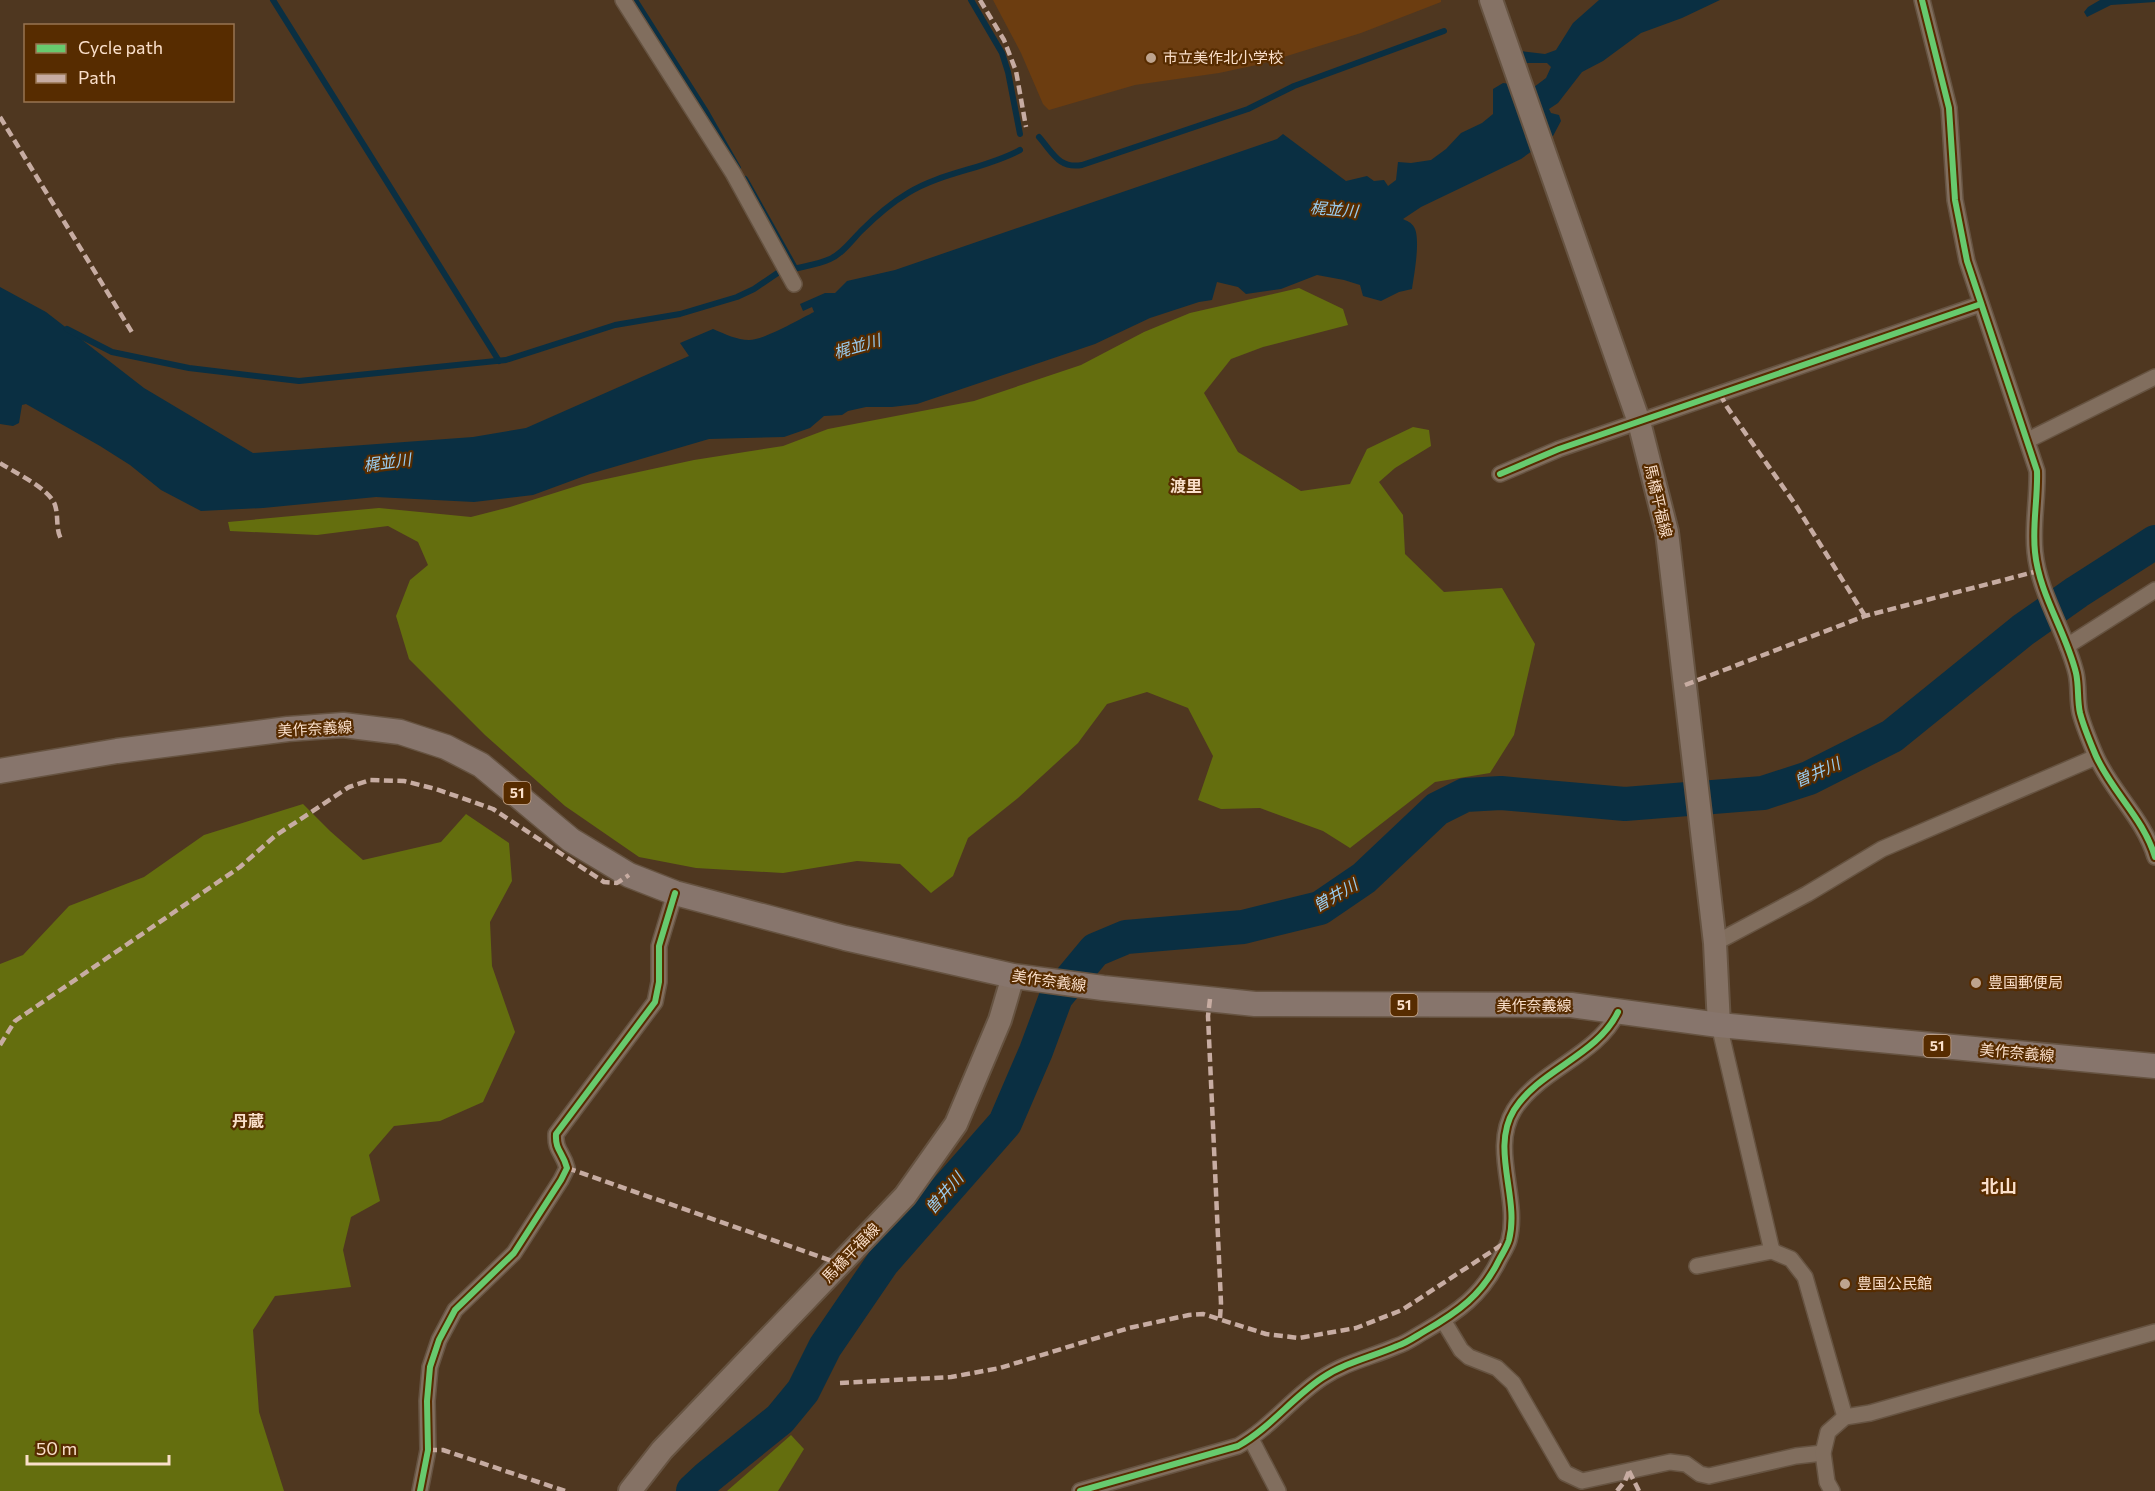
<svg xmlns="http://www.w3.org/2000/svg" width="2155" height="1491" font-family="Commissioner,'Noto Sans JP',sans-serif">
<rect width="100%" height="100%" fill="#4f3720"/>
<polygon fill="#6c3d10" points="993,0 1441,0 1441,2 1361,33 1261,64 1219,73 1135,85 1049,110 1043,104 1021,53"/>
<g fill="#646e0e">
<polygon points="1299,288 1343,309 1348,325 1263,347 1231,359 1204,393 1238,452 1301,491 1350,484 1367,449 1413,427 1429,430 1431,446 1395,468 1379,482 1403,515 1405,554 1444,592 1502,588 1535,644 1514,735 1490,773 1435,782 1350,848 1323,831 1260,808 1221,809 1198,800 1213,756 1188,708 1147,692 1107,704 1078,743 1018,798 968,838 953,876 931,893 900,864 857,861 783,873 696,868 639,857 565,806 485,735 409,659 396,616 410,580 428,565 418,542 388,526 317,535 230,531 228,522 379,508 471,517 510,507 583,484 694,460 783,446 828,429 974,401 1081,365 1144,332 1190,313"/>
<polygon points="303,804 330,831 363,860 441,842 466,814 509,843 512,881 490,922 492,966 515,1032 483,1102 440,1121 394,1126 369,1155 380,1201 351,1217 343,1250 351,1287 275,1296 253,1330 259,1412 284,1491 0,1491 0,964 23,955 69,906 144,877 204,835"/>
<polygon points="791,1435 804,1449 778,1491 727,1491"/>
</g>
<g fill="#0a2f42">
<path d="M1599 0H1720L1682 18 1641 33 1603 61 1582 72 1558 103 1549 109 1551 113 1559 115 1561 121 1553 136 1521 159 1421 207 1403 219C1407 221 1411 222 1414 227 1421 238 1414 275 1412 289L1399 292 1381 301 1363 296 1360 285 1344 280 1317 275 1281 289 1246 294 1238 287 1217 282 1212 300 1199 302 1150 318 1095 344 917 404 892 407H866L848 411 842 415 824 416 810 428 784 437 709 439 590 474 533 495 474 502 376 497 263 508 201 511 161 490 130 465 100 446 26 404 22 405 19 423 13 426 0 424V287L46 312 144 388 253 453 473 437 526 428 689 356 680 343 713 329C725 334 737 340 749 340 764 340 800 319 814 312L812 307 803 311 800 304 825 293H835L847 281 895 270 1277 139 1283 134 1346 181 1367 176 1374 181 1384 180 1388 186 1396 180 1398 162 1411 163 1431 160 1446 149 1461 133 1482 123 1493 114V89L1503 83 1534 87 1546 78 1551 67 1547 63H1518L1521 51 1545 54 1556 50 1573 23Z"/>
<polygon points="2100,0 2155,0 2155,2 2111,5 2087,17 2084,12 2088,7"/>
</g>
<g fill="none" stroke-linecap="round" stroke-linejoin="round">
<g stroke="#0a2f42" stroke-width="6">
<polyline points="273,0 499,361"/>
<polyline points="635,0 705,110 738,168"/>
<polyline points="971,0 1002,53 1008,72 1020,134"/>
<path d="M1039 137C1053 153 1059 169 1082 165L1248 109 1294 86 1444 31"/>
<polyline points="745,179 795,268"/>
<path d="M794 269C806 266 819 264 830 259 842 254 852 240 861 231 875 217 891 203 908 193 942 172 985 169 1020 150"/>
<polyline points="67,329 112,352 189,368 299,381 506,360 615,325 680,314 737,297 754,289 779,272"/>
</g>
<polyline stroke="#0a2f42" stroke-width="34" points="693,1491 708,1477 780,1419 803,1391 825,1347 883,1262 1005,1123 1036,1051 1056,997 1095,950 1126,937 1243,927 1320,908 1364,878 1437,809 1465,795 1501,793 1625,804 1763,793 1809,778 1892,736 2023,630 2077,592 2155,542"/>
<defs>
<g id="street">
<polyline points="623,0 733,173 794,284"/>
<path d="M1922 0 1949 108 1955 200 1967 261 2037 471C2038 498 2032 525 2035 552 2039 594 2066 632 2076 673 2079 686 2077 700 2080 713 2084 728 2090 742 2096 756 2112 792 2144 819 2155 857"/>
<polyline points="2028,440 2155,377"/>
<polyline points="1500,474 1559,449 1981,304"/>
<polyline points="2067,646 2155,590"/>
<polyline points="1715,943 1807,894 1882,849 2096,757"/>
<polyline points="1772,1251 1791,1259 1805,1277 1845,1417"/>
<polyline points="1697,1266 1772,1251 1719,1025"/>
<polyline points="1443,1320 1461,1350 1469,1357 1497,1368 1513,1383 1565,1473 1582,1481 1670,1462 1686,1464 1700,1474 1709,1476 1796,1456 1823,1453"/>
<polyline points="1251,1439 1278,1491"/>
<path d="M420 1491 428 1450 427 1401 430 1367 439 1340 455 1310 514 1253 561 1180 567 1168C563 1152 555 1151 556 1134L655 1002 659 982V946L675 893"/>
<path d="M1080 1491 1238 1446C1270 1428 1292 1398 1322 1378 1346 1362 1372 1357 1397 1346 1407 1343 1416 1336 1425 1331 1458 1312 1482 1295 1499 1260 1502 1254 1507 1247 1509 1240 1520 1198 1490 1149 1514 1110 1540 1069 1597 1056 1618 1012"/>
<polyline points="1832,1491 1827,1482 1823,1453 1828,1432 1845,1417 1870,1413 2155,1332"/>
</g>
<g id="secondary">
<polyline points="1491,0 1639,422 1667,532 1715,943 1719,1025"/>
<polyline points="630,1491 662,1450 905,1196 956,1124 1000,1020 1013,976"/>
</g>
<polyline id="primary" points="0,771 117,751 288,729 343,725 400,732 446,747 481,765 571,840 629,875 675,893 845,938 1013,976 1103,988 1255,1004 1571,1005 1719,1025 2155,1066"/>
</defs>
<use href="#street" stroke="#665341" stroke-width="18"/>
<use href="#secondary" stroke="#665341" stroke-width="26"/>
<use href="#primary" stroke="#665341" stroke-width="27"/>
<use href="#street" stroke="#816e5e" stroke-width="15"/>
<use href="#secondary" stroke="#857265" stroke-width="22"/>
<use href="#primary" stroke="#87756c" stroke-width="24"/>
<g stroke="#c7aca2" stroke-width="4.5" stroke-dasharray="9 4.5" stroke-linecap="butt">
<polyline points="980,0 1004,40 1016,71 1026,127"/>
<polyline points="0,117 133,334"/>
<polyline points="1720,394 1727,407 1795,504 1865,616"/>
<path d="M0 463C15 473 49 488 55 505 59 518 55 529 62 541"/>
<polyline points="1685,685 1865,616 2038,571"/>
<polyline points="1210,999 1208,1016 1221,1303 1220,1318"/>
<polyline points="0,1045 15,1021 240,867 275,836 349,787 370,780 404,781 436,789 493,809 604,882 617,883 629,875"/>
<polyline points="567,1168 841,1264"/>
<polyline points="840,1383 951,1377 1000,1368 1129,1328 1189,1315 1203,1314 1266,1334 1299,1338 1356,1328 1402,1310 1509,1240"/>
<polyline points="428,1450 443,1450 565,1491"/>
<polyline points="1629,1471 1639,1491"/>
<polyline points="1617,1491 1625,1481 1629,1471"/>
</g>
<defs>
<g id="cycleway">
<path d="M1922 0 1949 108 1955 200 1967 261 2037 471C2038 498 2032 525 2035 552 2039 594 2066 632 2076 673 2079 686 2077 700 2080 713 2084 728 2090 742 2096 756 2112 792 2144 819 2155 857"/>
<polyline points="1500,474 1559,449 1981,304"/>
<path d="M420 1491 428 1450 427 1401 430 1367 439 1340 455 1310 514 1253 561 1180 567 1168C563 1152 555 1151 556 1134L655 1002 659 982V946L675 893"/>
<path d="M1080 1491 1238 1446C1270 1428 1292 1398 1322 1378 1346 1362 1372 1357 1397 1346 1407 1343 1416 1336 1425 1331 1458 1312 1482 1295 1499 1260 1502 1254 1507 1247 1509 1240 1520 1198 1490 1149 1514 1110 1540 1069 1597 1056 1618 1012"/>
</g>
</defs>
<use href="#cycleway" stroke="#572c00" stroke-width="10"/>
<use href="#cycleway" stroke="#67ca6e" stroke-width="6"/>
</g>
<g fill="#bea48e" stroke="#572c00" stroke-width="2">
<circle cx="1151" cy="58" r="6"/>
<circle cx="1976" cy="983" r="6"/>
<circle cx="1845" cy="1284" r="6"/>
</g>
<g text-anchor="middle" stroke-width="4.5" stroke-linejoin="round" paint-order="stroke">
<g fill="#572c00" stroke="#c9a98d" stroke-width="1.5">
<rect x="503.5" y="782" width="27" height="22" rx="4.5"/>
<rect x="1390.5" y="994" width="27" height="22" rx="4.5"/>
<rect x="1923.5" y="1035" width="27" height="22" rx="4.5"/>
</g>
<g font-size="14" font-weight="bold" fill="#fadfca">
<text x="517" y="798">51</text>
<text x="1404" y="1010">51</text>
<text x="1937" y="1051">51</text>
</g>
<g font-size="15" fill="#fadfca" stroke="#572c00" text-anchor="start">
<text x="1163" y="63">市立美作北小学校</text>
<text x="1988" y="988">豊国郵便局</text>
<text x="1857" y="1289">豊国公民館</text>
</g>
<g font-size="15" fill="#fadfca" stroke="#572c00">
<text transform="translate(1658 501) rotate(77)" y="5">馬橋平福線</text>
<text transform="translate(315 729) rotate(-3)" y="5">美作奈義線</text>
<text transform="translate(1049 981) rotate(8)" y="5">美作奈義線</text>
<text x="1534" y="1011">美作奈義線</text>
<text transform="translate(2017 1053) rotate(5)" y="5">美作奈義線</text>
<text transform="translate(851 1253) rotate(-46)" y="5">馬橋平福線</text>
</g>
<g font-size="16" font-style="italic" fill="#99ccef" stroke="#572c00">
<text transform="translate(1334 209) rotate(5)" y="6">梶並川</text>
<text transform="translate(857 346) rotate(-16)" y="6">梶並川</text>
<text transform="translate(387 462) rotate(-7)" y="6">梶並川</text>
<text transform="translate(1817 772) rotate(-24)" y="6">曽井川</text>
<text transform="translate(1335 895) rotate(-30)" y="6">曽井川</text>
<text transform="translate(944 1193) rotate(-49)" y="6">曽井川</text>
</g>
<g font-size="16" font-weight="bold" fill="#fadfca" stroke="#572c00">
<text x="1186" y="492">渡里</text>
<text x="248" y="1127">丹蔵</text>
</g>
<g font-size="18" font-weight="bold" fill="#fadfca" stroke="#572c00">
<text x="1999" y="1193">北山</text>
</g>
</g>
<rect x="24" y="24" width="210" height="78" fill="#572c00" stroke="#987451" stroke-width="1.5"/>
<rect x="36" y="44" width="30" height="9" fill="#67ca6e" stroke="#987451" stroke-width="1.5"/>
<text x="78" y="54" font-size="18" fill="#fadfca">Cycle path</text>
<rect x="36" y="74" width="30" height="9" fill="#c7aca2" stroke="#987451" stroke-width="1.5"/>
<text x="78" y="84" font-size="18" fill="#fadfca">Path</text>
<path d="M27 1455v9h142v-9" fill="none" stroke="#fadfca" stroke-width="3"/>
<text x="36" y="1455" font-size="18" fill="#fadfca" stroke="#572c00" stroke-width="4.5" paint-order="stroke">50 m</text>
</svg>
